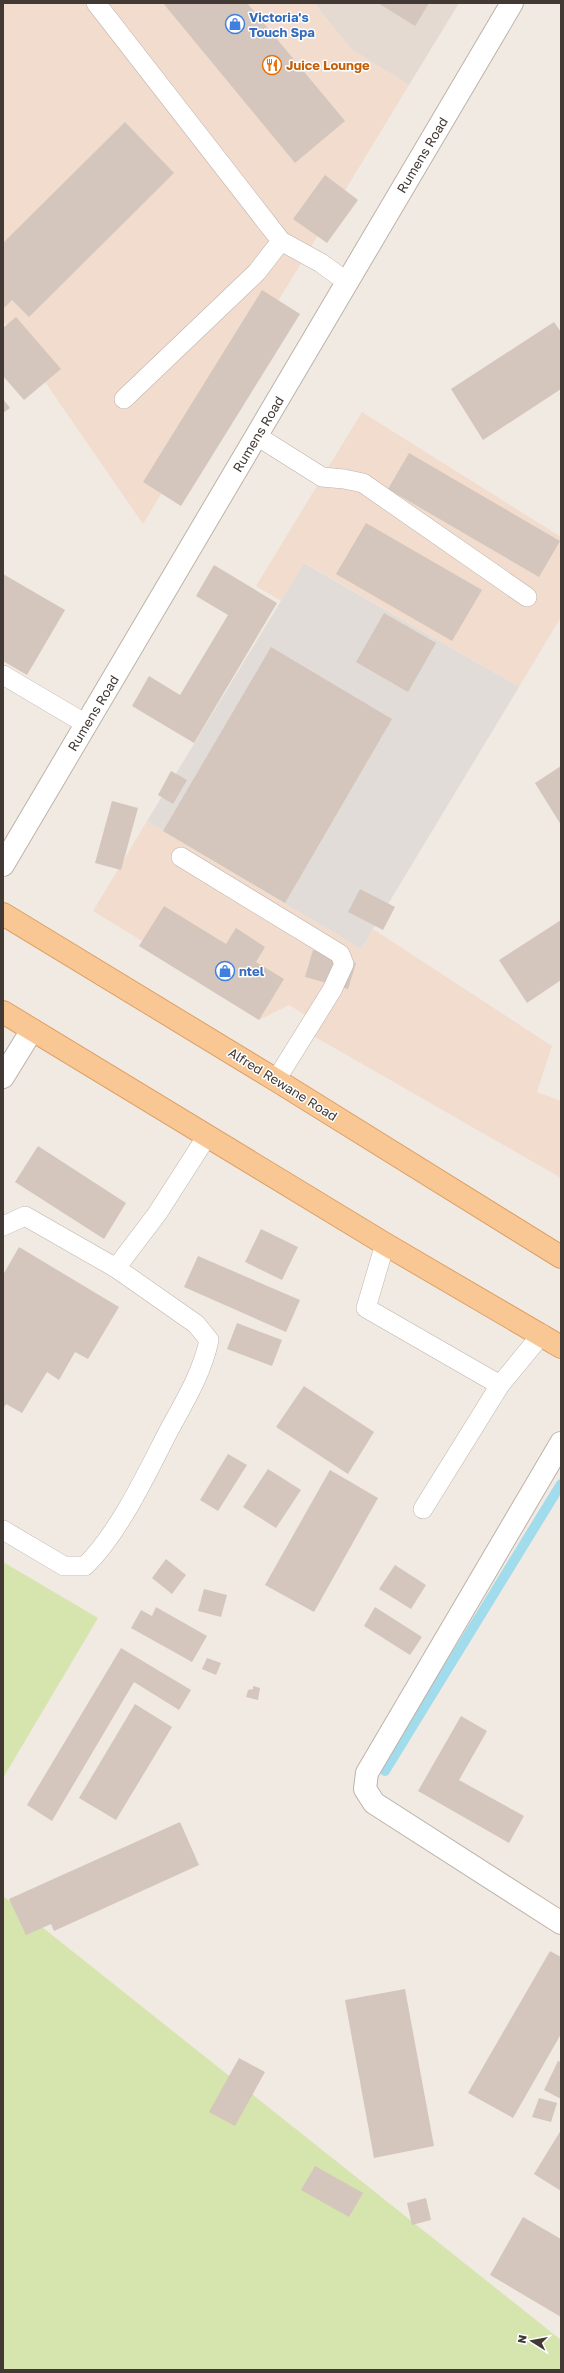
<svg xmlns="http://www.w3.org/2000/svg" width="564" height="2373" font-family="'Golos Text',sans-serif">
<rect width="100%" height="100%" fill="#f1eae3"/>
<polygon fill="#e4dad1" points="314,3 459,3 409,85 351,49"/>
<g fill="#f2dcce">
<polygon points="3,3 314,3 351,49 409,85 143,524 3,321"/>
<polygon points="362,412 561,537 561,617 519,687 305,563 281,601 256,586"/>
<polygon points="147,821 361,949 373,929 552,1046 537,1092 561,1101 561,1178 310,1034 317,1022 289,1005 259,1020 142,941 93,911"/>
</g>
<polygon fill="#e2dcd8" points="304,563 519,687 361,949 147,821"/>
<g fill="#d6e4ad">
<polygon points="3,1562 98,1618 3,1778"/>
<polygon points="3,1896 561,2340 561,2370 3,2370"/>
</g>
<g fill="none" stroke-linecap="round" stroke-linejoin="round">
<polyline stroke="#a1dcec" stroke-width="10" points="385,1771 561,1484"/>
</g>
<g fill="#d4c6bc">
<polygon points="163,3 247,3 345,121 295,163"/>
<polygon points="378,3 429,3 415,26"/>
<polygon points="125,122 174,173 29,317 12,300 3,309 3,243"/>
<polygon points="325,175 358,200 327,243 293,219"/>
<polygon points="262,290 300,314 181,506 143,482"/>
<polygon points="16,317 61,369 24,400 3,376 3,328"/>
<polygon points="554,322 561,332 561,389 483,440 451,389"/>
<polygon points="3,399 10,408 3,413"/>
<polygon points="409,453 560,541 539,577 388,489"/>
<polygon points="366,523 482,590 452,641 336,574"/>
<polygon points="214,565 277,603 194,743 132,706 149,676 180,695 228,615 196,596"/>
<polygon points="3,574 65,610 27,675 3,661"/>
<polygon points="384,613 436,643 408,692 356,662"/>
<polygon points="271,647 392,719 285,903 163,831"/>
<polygon points="561,766 561,825 535,783"/>
<polygon points="171,771 187,780 173,804 158,795"/>
<polygon points="112,801 138,808 121,870 95,863"/>
<polygon points="360,889 395,907 383,930 348,912"/>
<polygon points="164,906 226,944 236,928 265,947 256,962 284,979 259,1020 139,946"/>
<polygon points="561,920 561,980 527,1003 499,960"/>
<polygon points="313,950 356,963 348,989 305,977"/>
<polygon points="38,1146 126,1203 104,1239 15,1182"/>
<polygon points="261,1229 298,1247 282,1280 245,1262"/>
<polygon points="19,1247 119,1307 88,1359 75,1352 59,1380 47,1372 22,1413 6,1404 3,1409 3,1275"/>
<polygon points="198,1256 300,1300 286,1332 184,1287"/>
<polygon points="237,1323 282,1340 272,1366 227,1349"/>
<polygon points="304,1386 374,1432 348,1474 276,1427"/>
<polygon points="228,1454 247,1465 218,1511 200,1500"/>
<polygon points="268,1469 301,1490 276,1528 243,1507"/>
<polygon points="330,1470 378,1498 314,1612 265,1585"/>
<polygon points="166,1559 186,1575 172,1594 152,1578"/>
<polygon points="395,1565 426,1585 411,1609 379,1589"/>
<polygon points="204,1589 227,1595 221,1617 198,1611"/>
<polygon points="156,1607 207,1636 192,1662 131,1628 141,1610 152,1616"/>
<polygon points="375,1607 422,1637 410,1655 364,1626"/>
<polygon points="121,1648 191,1690 179,1710 134,1682 52,1821 27,1805"/>
<polygon points="207,1658 221,1663 216,1675 202,1669"/>
<polygon points="253,1686 260,1688 258,1700 246,1697 248,1690 253,1689"/>
<polygon points="135,1704 172,1727 116,1820 79,1798"/>
<polygon points="461,1716 487,1731 459,1780 524,1816 509,1843 418,1791"/>
<polygon points="180,1822 199,1865 54,1931 51,1924 26,1935 9,1899"/>
<polygon points="550,1951 561,1957 561,2034 513,2118 468,2093"/>
<polygon points="405,1989 434,2146 374,2158 345,2000"/>
<polygon points="239,2058 265,2072 235,2126 209,2112"/>
<polygon points="558,2061 561,2062 561,2099 544,2090"/>
<polygon points="539,2098 557,2103 551,2122 532,2117"/>
<polygon points="561,2130 561,2191 534,2174"/>
<polygon points="315,2166 363,2193 349,2217 301,2190"/>
<polygon points="426,2198 431,2220 412,2225 407,2203"/>
<polygon points="523,2217 561,2239 561,2317 490,2275"/>
</g>
<g fill="none" stroke-linecap="round" stroke-linejoin="round">
<defs>
<g id="service">
<polyline points="96,3 281,241 321,263 347,282"/>
<polyline points="124,399 257,272 281,241"/>
<polyline points="257,436 322,477 344,479 363,483 527,597"/>
<polyline points="3,675 86,724"/>
<polyline points="181,857 340,954 344,964 332,990 276,1080"/>
<path d="M3 1226 25 1216 116 1268 196 1324 209 1340C202 1374 183 1404 167 1434 145 1477 118 1534 85 1566H64L3 1530"/>
<polyline points="385,1244 366,1308 500,1385"/>
<polyline points="116,1268 157,1214 207,1136"/>
<polyline points="423,1509 500,1385 542,1334"/>
</g>
<g id="minor">
<polyline points="3,865 512,3"/>
<polyline points="3,1077 32,1030"/>
<polyline points="561,1443 367,1773 365,1789 374,1803 561,1923"/>
</g>
<g id="primary">
<polyline points="3,914 276,1080 561,1257"/>
<polyline points="3,1012 385,1244 561,1347"/>
</g>
</defs>
<use href="#service" stroke="#beb2a9" stroke-width="20"/>
<use href="#minor" stroke="#beb2a9" stroke-width="24"/>
<use href="#primary" stroke="#dda065" stroke-width="24"/>
<use href="#service" stroke="#fff" stroke-width="19"/>
<use href="#minor" stroke="#fff" stroke-width="22"/>
<use href="#primary" stroke="#f9c793" stroke-width="22"/>
</g>
<defs>
<symbol id="shop-ring" viewBox="-11 -11 22 22"><circle r="9.5" fill="#fff" stroke="#3f7fe0" stroke-width="1.5"/><path d="M-5-2.5h2.3a2.7 3.5 0 0 1 5.4 0H5L5.5 6h-11ZM-1.5-2.5h3a1.5 2.3 0 0 0-3 0Z" fill="#3f7fe0"/></symbol>
<symbol id="restaurant-ring" viewBox="-11 -11 22 22"><circle r="9.5" fill="#fff" stroke="#e8710a" stroke-width="1.5"/><path d="M-5-6h1v4h1v-4h1v4h1v-4h1v5L-1.5 .5V6h-2V.5L-5-1ZM5-6V6H3V1.5H1.5Q1.5-4 5-6Z" fill="#e8710a"/></symbol>
</defs>
<g fill-rule="evenodd">
<use href="#shop-ring" x="224" y="13" width="22" height="22"/>
<use href="#restaurant-ring" x="261" y="54" width="22" height="22"/>
<use href="#shop-ring" x="214" y="960" width="22" height="22"/>
</g>
<g text-anchor="middle" stroke-width="3" stroke-linejoin="round" paint-order="stroke">
<g font-size="13" font-weight="bold" fill="#366cbe" stroke="#fff" text-anchor="start">
<text x="249" y="22">Victoria's<tspan x="249" dy="15">Touch Spa</tspan></text>
<text x="239" y="976">ntel</text>
</g>
<g font-size="13" font-weight="bold" fill="#c56008" stroke="#fff" text-anchor="start">
<text x="286" y="70">Juice Lounge</text>
</g>
<g font-size="13" fill="#423934" stroke="#fff">
<text transform="translate(422 155) rotate(-59)" y="5">Rumens Road</text>
<text transform="translate(258 434) rotate(-59)" y="5">Rumens Road</text>
<text transform="translate(93 713) rotate(-59)" y="5">Rumens Road</text>
<text transform="translate(283 1084) rotate(32)" y="5">Alfred Rewane Road</text>
</g>
</g>
<rect width="564" height="2373" fill="none" stroke="#423934" stroke-width="8"/>
<g transform="translate(532 2341) rotate(281)" stroke="#ffffff" stroke-width="3" paint-order="stroke">
<path d="M0-3L7 15L0 10L-7 15Z" fill="#423934"/>
<text y="-6" font-size="11" font-weight="bold" text-anchor="middle" fill="#423934">N</text>
</g>
</svg>
